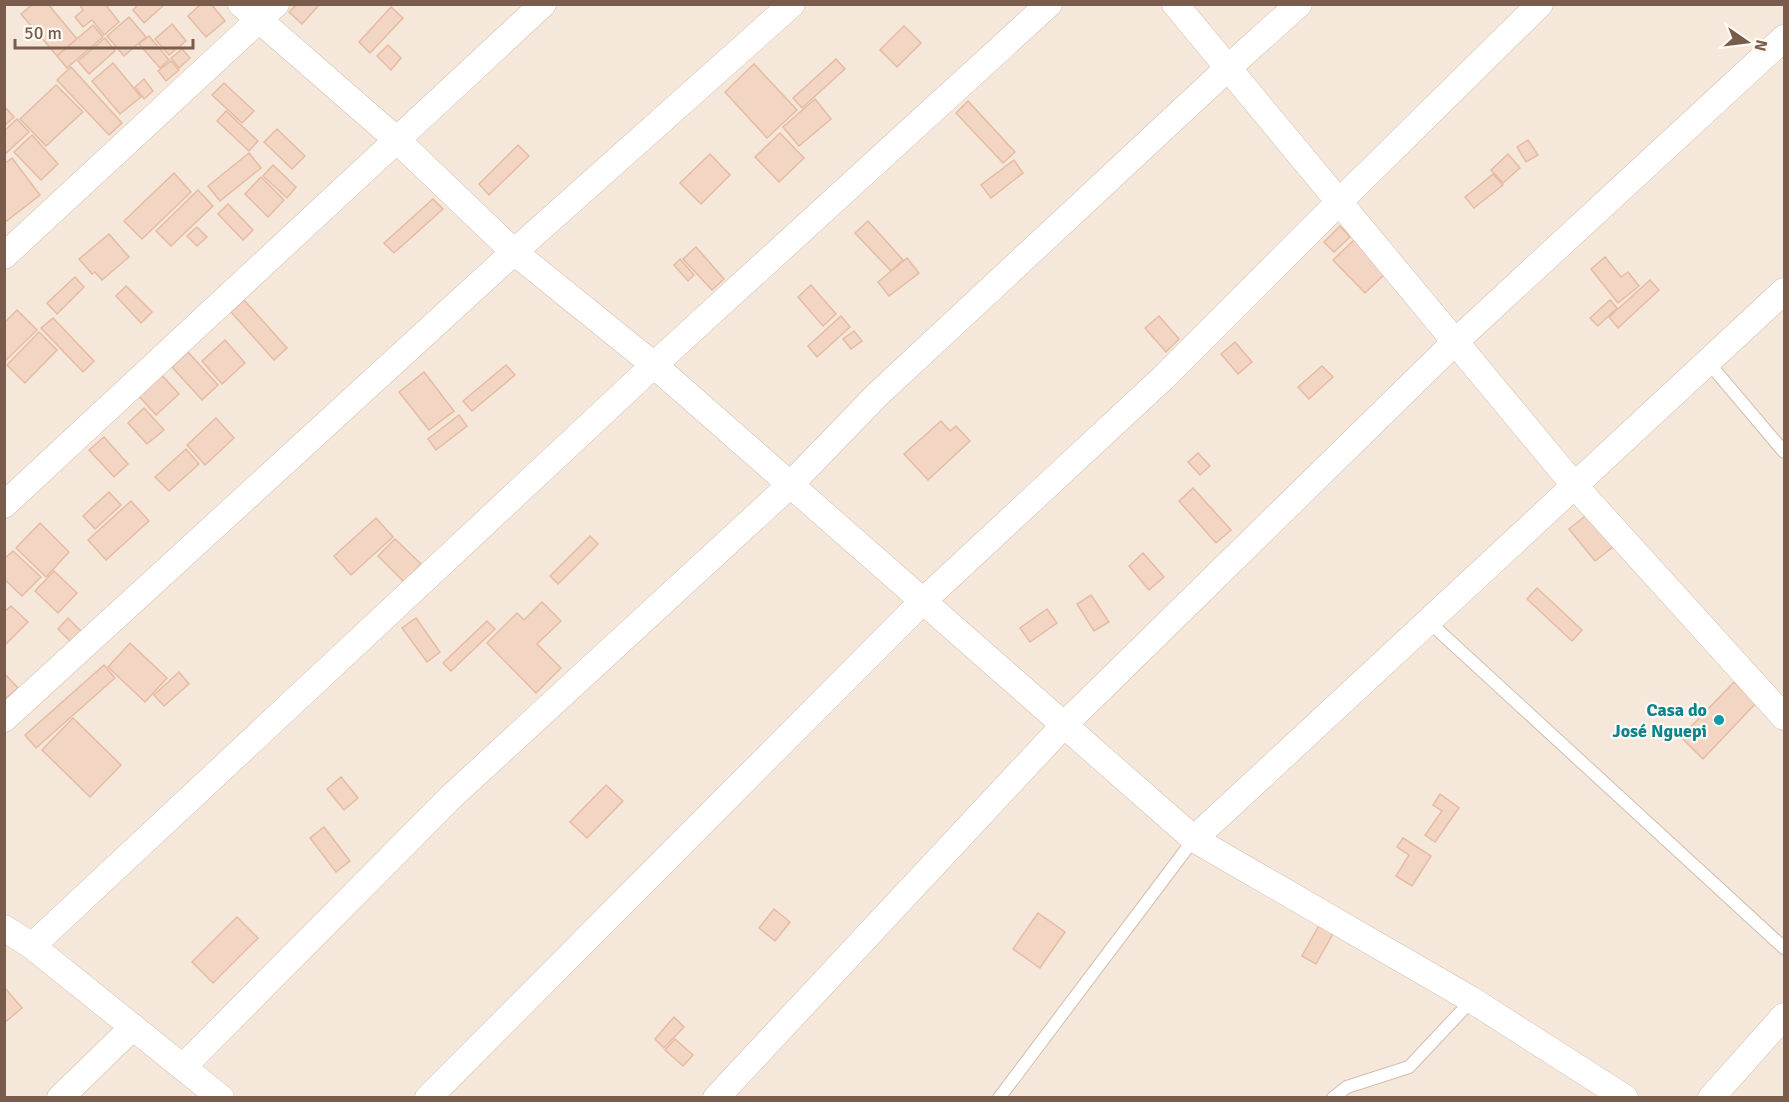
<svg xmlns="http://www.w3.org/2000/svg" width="1789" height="1102" font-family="Signika,sans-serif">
<rect width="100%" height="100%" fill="#fdf6ec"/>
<rect fill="#f5e8da" x="5" y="5" width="1779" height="1092"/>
<g fill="#f3d5c3" stroke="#e6bba3" stroke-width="1.5">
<polygon points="33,4 48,4 77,39 57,56 21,14"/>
<polygon points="79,4 105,4 119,22 104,35 92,20 83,27 75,17 83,10"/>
<polygon points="139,4 165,4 144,23 133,10"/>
<polygon points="201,4 211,4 225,21 206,37 188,16"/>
<polygon points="297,4 320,4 302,24 289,12"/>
<polygon points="391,7 403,18 370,53 359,42"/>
<polygon points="129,17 146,37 124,56 107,36"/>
<polygon points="172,24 186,41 169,55 155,39"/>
<polygon points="93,25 103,37 67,68 57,56"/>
<polygon points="904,26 921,43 897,67 880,50"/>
<polygon points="149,36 169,60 160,68 139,44"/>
<polygon points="105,38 115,51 89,74 78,61"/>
<polygon points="388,45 401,58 391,70 377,56"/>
<polygon points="182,49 190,58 179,68 171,58"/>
<polygon points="836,59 845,69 802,108 793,98"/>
<polygon points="171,61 179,70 166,81 158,71"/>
<polygon points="113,63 141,97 120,114 92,81"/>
<polygon points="754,64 797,110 767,138 725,92"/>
<polygon points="71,67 122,123 109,135 57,80"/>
<polygon points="144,79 153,91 144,99 135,87"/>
<polygon points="224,83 254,111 242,123 212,95"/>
<polygon points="56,85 83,112 46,146 20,119"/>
<polygon points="815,99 831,119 799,146 783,127"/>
<polygon points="968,101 1015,152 1003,163 956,113"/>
<polygon points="4,106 14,117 4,126"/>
<polygon points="226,111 258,141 249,151 217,121"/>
<polygon points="17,119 29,132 4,155 4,131"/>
<polygon points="277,129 305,156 292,169 264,142"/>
<polygon points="780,133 804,158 779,182 755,157"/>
<polygon points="32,135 58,164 41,180 14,152"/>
<polygon points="1528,140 1538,155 1526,162 1517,147"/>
<polygon points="518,145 529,156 489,195 479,184"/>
<polygon points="249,153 261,168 220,201 208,186"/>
<polygon points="710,154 730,175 701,204 680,183"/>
<polygon points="1508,154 1520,168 1503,183 1491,170"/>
<polygon points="12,158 40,195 4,223 4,164"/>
<polygon points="1014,160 1023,173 991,198 981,185"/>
<polygon points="273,165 296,187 287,198 263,176"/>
<polygon points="174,173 191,192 142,239 124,221"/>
<polygon points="1493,174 1503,185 1474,208 1465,197"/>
<polygon points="261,177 284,200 268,217 245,194"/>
<polygon points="198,190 213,206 171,246 156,231"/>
<polygon points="433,199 443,209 394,253 384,243"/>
<polygon points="228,204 253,230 243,240 218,214"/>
<polygon points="868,221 903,260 891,271 855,233"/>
<polygon points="1340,226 1350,237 1334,252 1324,242"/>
<polygon points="197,227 207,237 197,246 187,236"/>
<polygon points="109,234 129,257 102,280 95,272 92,274 79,259"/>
<polygon points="1354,240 1386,273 1365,293 1333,260"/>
<polygon points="696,247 724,279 712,290 683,259"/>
<polygon points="1605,257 1621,277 1628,272 1639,286 1618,303 1591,269"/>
<polygon points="907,258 919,273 889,296 878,282"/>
<polygon points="680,259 694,275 688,281 674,265"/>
<polygon points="75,277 84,287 57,314 47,303"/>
<polygon points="1650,280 1659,290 1618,328 1609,317"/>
<polygon points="811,285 836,314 823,326 798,297"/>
<polygon points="126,286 152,312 141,323 116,296"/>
<polygon points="244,300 287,348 274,360 231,312"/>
<polygon points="1610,300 1617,308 1598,326 1590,318"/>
<polygon points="17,310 37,330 4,362 4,323"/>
<polygon points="841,316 850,327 817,357 808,346"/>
<polygon points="1159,316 1179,339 1166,352 1145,328"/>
<polygon points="53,318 94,361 83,372 41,328"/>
<polygon points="854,331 862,341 851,349 843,339"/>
<polygon points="39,332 57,350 25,383 7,365"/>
<polygon points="225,340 245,363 222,384 202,361"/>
<polygon points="1235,342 1252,362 1238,374 1221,354"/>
<polygon points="188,352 218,385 202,400 172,367"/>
<polygon points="506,365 515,375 472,411 463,401"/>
<polygon points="1322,366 1333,377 1309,399 1298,387"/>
<polygon points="159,372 179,394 156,415 136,393"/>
<polygon points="424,372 454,411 429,430 399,392"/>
<polygon points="144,408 164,430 147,444 128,423"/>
<polygon points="459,415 467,426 436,450 428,439"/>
<polygon points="216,418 234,438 205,465 187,445"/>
<polygon points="941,421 950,431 956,426 970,441 928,480 904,454"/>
<polygon points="104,437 128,464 114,477 89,450"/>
<polygon points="186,449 199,464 169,491 155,477"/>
<polygon points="1198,453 1210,466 1200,475 1188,462"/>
<polygon points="1193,488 1231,530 1216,543 1179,501"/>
<polygon points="109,492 121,505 95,529 83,516"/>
<polygon points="131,501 149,521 106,560 88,540"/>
<polygon points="1589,513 1614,546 1595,561 1569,529"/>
<polygon points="376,518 393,537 351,575 334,556"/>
<polygon points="40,523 69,552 46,577 16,548"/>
<polygon points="590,536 598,544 558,584 550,576"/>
<polygon points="395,539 421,564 404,582 378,556"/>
<polygon points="13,551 41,577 22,596 4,579 4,559"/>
<polygon points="1143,553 1164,577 1149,590 1129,566"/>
<polygon points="54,571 77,593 58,613 35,591"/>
<polygon points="1537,588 1582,630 1572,641 1527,599"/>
<polygon points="1091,595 1109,622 1094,631 1077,604"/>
<polygon points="542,602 561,621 537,644 561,668 536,693 487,643 517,613 524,620"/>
<polygon points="11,606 28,622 4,646 4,612"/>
<polygon points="1047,609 1057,623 1030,642 1020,628"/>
<polygon points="68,618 82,632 72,643 58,629"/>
<polygon points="416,618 440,652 427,662 402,628"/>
<polygon points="487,621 495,629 451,671 443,663"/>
<polygon points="130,643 167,678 145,702 108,667"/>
<polygon points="104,665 115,678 36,748 25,735"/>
<polygon points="179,672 189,684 164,706 154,695"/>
<polygon points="4,673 18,688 4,700"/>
<polygon points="1734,682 1756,703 1703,759 1681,737"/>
<polygon points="73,718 121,765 90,797 42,750"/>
<polygon points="341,777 358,798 344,810 327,789"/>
<polygon points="606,785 623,801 587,838 570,822"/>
<polygon points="1440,794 1459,808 1435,842 1425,835 1442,811 1433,805"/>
<polygon points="324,827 350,861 336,872 310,838"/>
<polygon points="1403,838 1431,856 1412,886 1396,876 1409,855 1397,847"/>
<polygon points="774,909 790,922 775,941 759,928"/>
<polygon points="1038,913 1065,932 1040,968 1013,949"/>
<polygon points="237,917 258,938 213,983 192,962"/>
<polygon points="1321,922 1335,930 1316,964 1302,956"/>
<polygon points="4,987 22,1008 4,1023"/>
<polygon points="674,1017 684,1027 664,1048 655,1039"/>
<polygon points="675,1039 693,1055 683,1066 665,1050"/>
</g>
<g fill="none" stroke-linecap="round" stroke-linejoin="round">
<defs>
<g id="service">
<polyline points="1708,362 1784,452"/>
<polyline points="1428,621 1784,948"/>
<polyline points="999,1098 1194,839"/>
<polyline points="1333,1098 1347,1087 1409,1067 1472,1000"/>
</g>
<g id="minor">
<polyline points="241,4 397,140 514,252 654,365 1194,839 1472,1000 1625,1098"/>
<polyline points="1175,4 1574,485 1784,717"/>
<polyline points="4,256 276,4"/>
<polyline points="4,505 543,4"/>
<polyline points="4,719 514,252 792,4"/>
<polyline points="1194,839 1784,291"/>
<polyline points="4,928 32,946 221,1098"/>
<polyline points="32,946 654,365 1049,4"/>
<polyline points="183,1067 451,797 790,485 877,395 1228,68 1299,4"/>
<polyline points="60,1098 133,1027"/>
<polyline points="428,1098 923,601 1163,378 1339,202 1540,4"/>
<polyline points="716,1098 1064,725 1455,342 1784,38"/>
<polyline points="1711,1098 1784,1016"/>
</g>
</defs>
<use href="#service" stroke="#d1beb0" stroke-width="14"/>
<use href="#minor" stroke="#d1beb0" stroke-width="27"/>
<use href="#service" stroke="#fff" stroke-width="12"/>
<use href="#minor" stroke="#fff" stroke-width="26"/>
</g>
<circle fill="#0f9aa8" stroke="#fffaf3" stroke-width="2" cx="1719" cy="720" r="6"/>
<g text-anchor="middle" stroke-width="4.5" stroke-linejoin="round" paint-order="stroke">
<g font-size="18" font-weight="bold" fill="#0d838f" stroke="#fffaf3" text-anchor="end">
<text x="1707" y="716">Casa do<tspan x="1707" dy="21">José Nguepi</tspan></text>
</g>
</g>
<rect width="1789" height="1102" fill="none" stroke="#7a5c4d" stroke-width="12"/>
<g transform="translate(1747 42) rotate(104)" stroke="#fffaf3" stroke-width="4.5" paint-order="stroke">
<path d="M0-4.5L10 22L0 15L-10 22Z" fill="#7a5c4d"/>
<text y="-9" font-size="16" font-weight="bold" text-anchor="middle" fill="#7a5c4d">N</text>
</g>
<path d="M15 39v9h178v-9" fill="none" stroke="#7a5c4d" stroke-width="3"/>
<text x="24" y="39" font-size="18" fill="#7a5c4d" stroke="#fffaf3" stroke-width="4.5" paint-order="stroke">50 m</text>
</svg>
